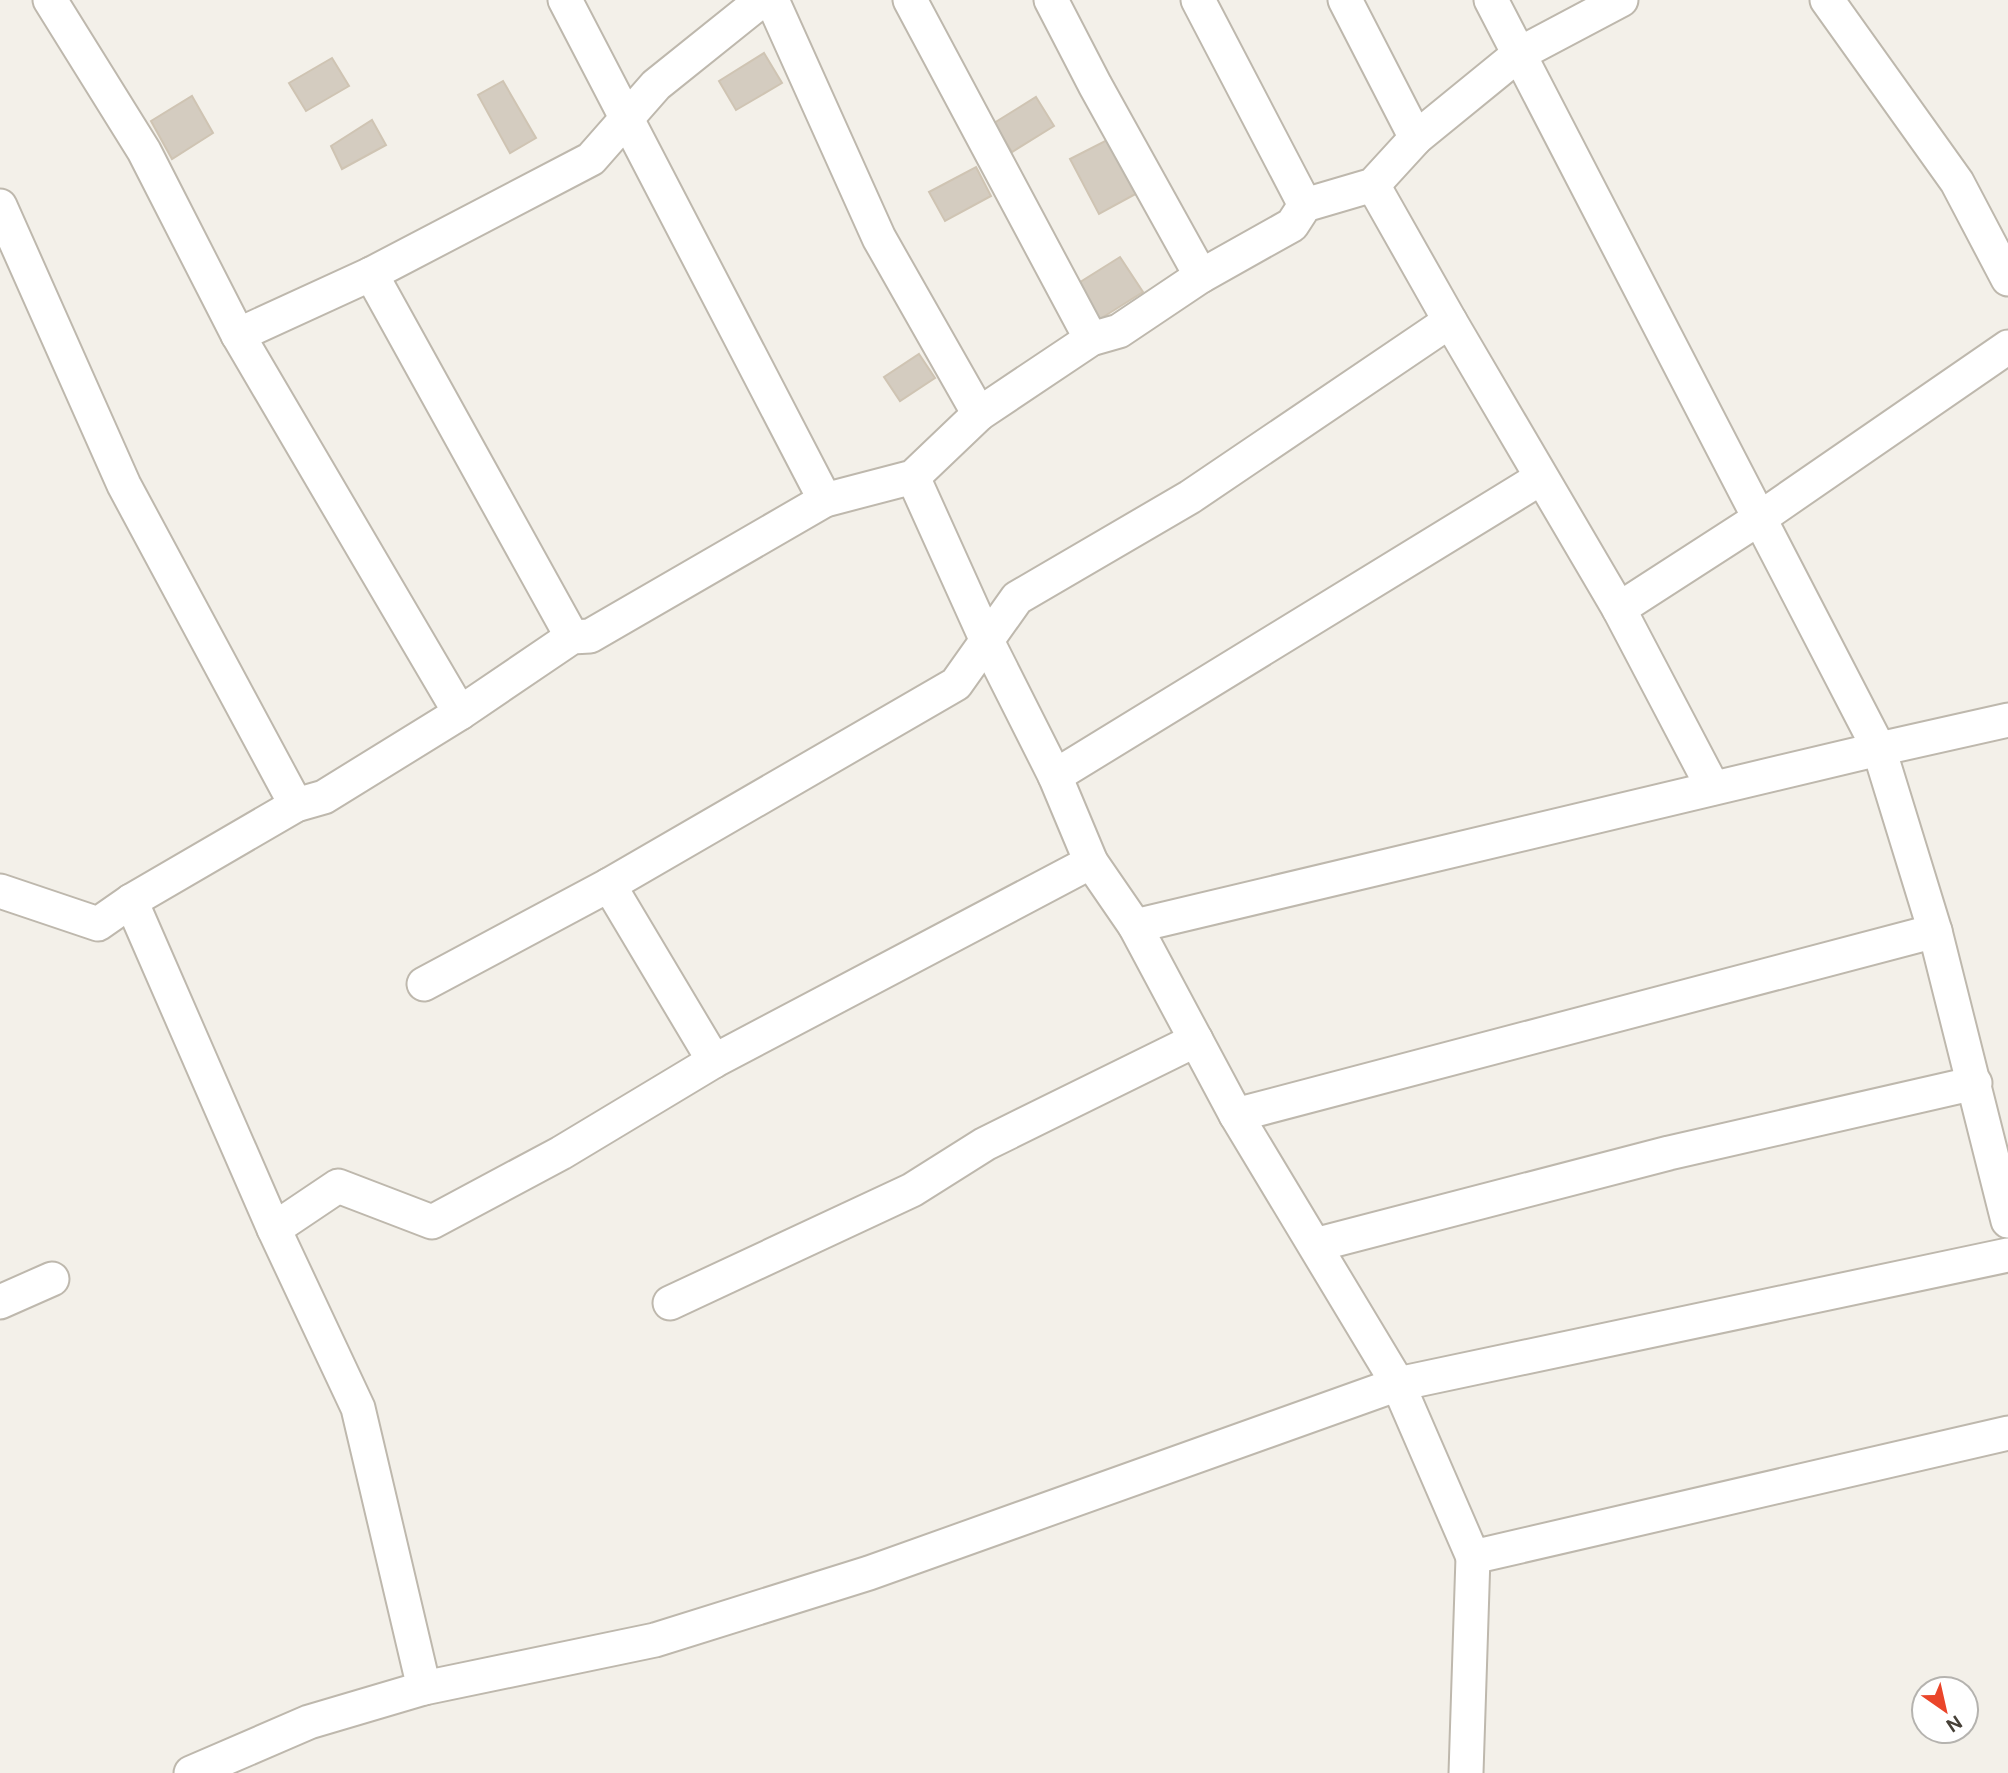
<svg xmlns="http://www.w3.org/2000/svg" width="2008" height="1773" font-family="'DM Sans',sans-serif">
<rect width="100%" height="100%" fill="#f3f0e9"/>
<g fill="#d4ccc0" stroke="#cfc4b3" stroke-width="2">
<polygon points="764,53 782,83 736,110 719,81"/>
<polygon points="332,58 349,86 306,111 289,83"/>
<polygon points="503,81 536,138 510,153 478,95"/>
<polygon points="192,96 213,133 172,159 151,121"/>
<polygon points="1036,97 1054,126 1012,152 994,123"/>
<polygon points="372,120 386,145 342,169 331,146"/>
<polygon points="1113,137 1141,191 1099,214 1070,159"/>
<polygon points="976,167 991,196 945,221 929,192"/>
<polygon points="1120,257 1143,292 1100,319 1077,284"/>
<polygon points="919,354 935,378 900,401 884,377"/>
</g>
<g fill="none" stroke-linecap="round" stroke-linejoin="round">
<defs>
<g id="minor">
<polyline points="50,0 144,151 238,335 460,713"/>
<polyline points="565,0 825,500"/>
<polyline points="772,0 879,238 979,414"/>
<polyline points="910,0 1091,339"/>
<polyline points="1051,0 1095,85 1201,276"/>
<polyline points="1198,0 1305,205"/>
<polyline points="1345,0 1416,138"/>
<polyline points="1491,0 1879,749 1935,931 2008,1221"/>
<polyline points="1827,0 1957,182 2008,279"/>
<polyline points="1373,185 1450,321 1619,609 1713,788"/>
<polyline points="0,206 124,485 296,805"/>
<polyline points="371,274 572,637"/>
<polyline points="238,335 371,274 591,159 656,85 762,0"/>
<polyline points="913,477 987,641 1055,776 1091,862 1135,926"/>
<polyline points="1619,609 1760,518 2008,347"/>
<polyline points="2008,720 1879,749 1135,926 1236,1115 1398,1384 1473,1557 2008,1433"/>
<polyline points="1055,776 1541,478"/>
<polyline points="609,885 714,1061"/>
<polyline points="0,891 98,924 131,901 296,805 324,797 460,713 572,637 590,636 825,500 913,477 979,414 1091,339 1119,331 1201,276 1292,225 1305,205 1373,185 1416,138 1519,54 1621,0"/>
<polyline points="131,901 274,1229 358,1408 424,1688 309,1722 191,1773"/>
<polyline points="424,984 609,885 956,684 1017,598 1190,497 1450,321"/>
<polyline points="1236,1115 1935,931"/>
<polyline points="274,1229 338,1186 432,1222 561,1153 714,1061 1091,862"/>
<polyline points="1315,1245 1669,1153 1975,1083"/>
<polyline points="0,1302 52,1279"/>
<polyline points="670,1303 912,1190 985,1144 1196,1040"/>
<polyline points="424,1688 655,1640 869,1573 1398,1384 2008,1255"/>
<polyline points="1466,1773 1473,1557"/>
</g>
</defs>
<use href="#minor" stroke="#beb8ad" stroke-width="37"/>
<use href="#minor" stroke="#fff" stroke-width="33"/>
</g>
<g transform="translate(1945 1710) rotate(146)"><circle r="33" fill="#ffffff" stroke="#b5b3af" stroke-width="2"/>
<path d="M0-5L12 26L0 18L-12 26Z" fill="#ea452a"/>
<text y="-10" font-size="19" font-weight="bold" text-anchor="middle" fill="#474138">N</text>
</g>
</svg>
